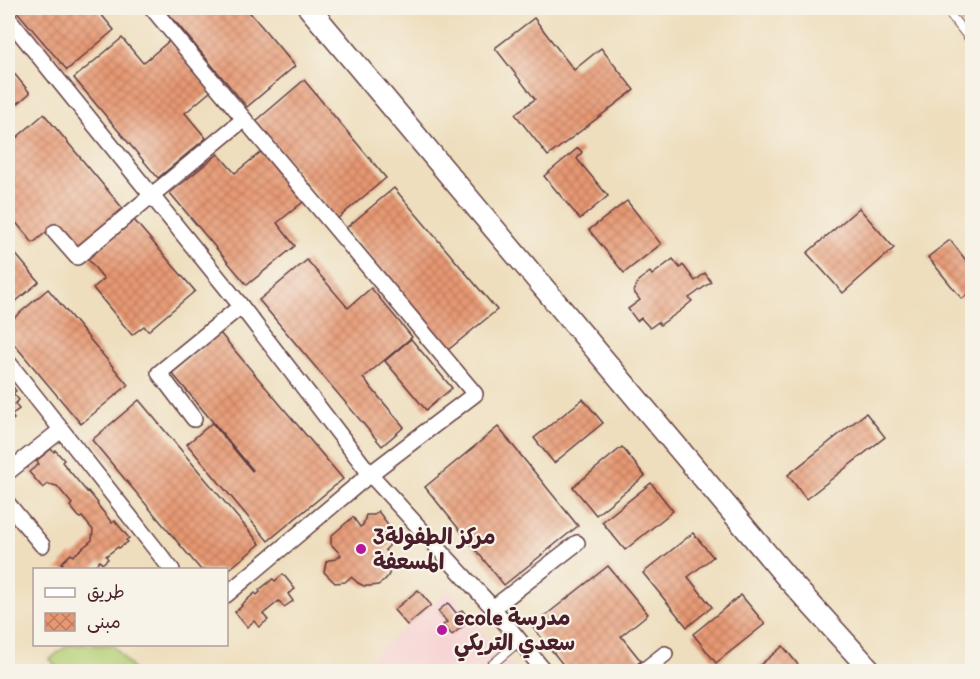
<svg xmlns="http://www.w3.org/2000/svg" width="980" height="679" font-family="Itim,'Playpen Sans Arabic',sans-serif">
<defs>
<pattern id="building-cross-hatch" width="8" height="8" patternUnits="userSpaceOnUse" patternTransform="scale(1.5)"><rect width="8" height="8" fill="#e79872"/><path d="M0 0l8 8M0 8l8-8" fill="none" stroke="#bd7b5e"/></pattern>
</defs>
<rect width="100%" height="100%" fill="#f7f3e8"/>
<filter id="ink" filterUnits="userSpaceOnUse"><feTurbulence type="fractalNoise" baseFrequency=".0167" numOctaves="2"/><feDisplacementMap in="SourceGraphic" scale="12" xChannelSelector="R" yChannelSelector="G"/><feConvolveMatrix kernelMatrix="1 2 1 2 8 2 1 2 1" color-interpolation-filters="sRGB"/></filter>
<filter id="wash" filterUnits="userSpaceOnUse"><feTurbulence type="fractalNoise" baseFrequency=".008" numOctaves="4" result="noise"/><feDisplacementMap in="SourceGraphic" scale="24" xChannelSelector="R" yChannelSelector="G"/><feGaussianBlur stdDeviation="1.35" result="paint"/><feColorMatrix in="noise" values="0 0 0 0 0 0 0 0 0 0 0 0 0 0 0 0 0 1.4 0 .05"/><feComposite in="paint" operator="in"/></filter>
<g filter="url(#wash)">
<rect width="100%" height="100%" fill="#eedebd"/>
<polygon fill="#f7cfd2" points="449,589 516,671 354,672"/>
<polygon fill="#b4cf74" stroke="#7f7750" stroke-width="1.5" points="68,645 113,645 134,671 60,671 50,659"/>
<g id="blocks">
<g fill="url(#building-cross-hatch)">
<polygon points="14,8 96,8 114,30 67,70"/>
<polygon points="164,8 246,8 295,66 247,107"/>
<polygon points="949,8 972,8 972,36"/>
<polygon points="534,18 574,70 601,48 634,90 548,156 515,114 535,99 495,48"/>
<polygon points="122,38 143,63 169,41 211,91 185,113 206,138 158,178 74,78"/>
<polygon points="8,66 30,93 8,112"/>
<polygon points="304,80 386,178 337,219 256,121"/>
<polygon points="44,114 124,210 77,249 56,224 33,243 8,213 8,177 13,172 8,166 8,145"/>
<polygon points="578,148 582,152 577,159 608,196 580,219 544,176"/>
<polygon points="261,152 303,202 277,223 295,246 247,285 170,193 218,154 235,173"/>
<polygon points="394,188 497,310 448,350 346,228"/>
<polygon points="627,201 661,244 624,273 589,230"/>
<polygon points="859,208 894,248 843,293 807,253"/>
<polygon points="134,220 195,291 148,331 144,326 132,335 93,288 104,279 88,259"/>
<polygon points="950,240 972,268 972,290 962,299 928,257"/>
<polygon points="8,245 39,282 8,308"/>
<polygon points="673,259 680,268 683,265 695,281 705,273 711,282 689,298 692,301 680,311 660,325 658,322 650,328 641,318 637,321 628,309 640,300 634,292 638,281 650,272 652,275"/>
<polygon points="307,260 348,308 371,288 412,337 363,378 404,427 382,446 259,300"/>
<polygon points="48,289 128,385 81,424 8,337 8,323"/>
<polygon points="220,333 343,479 268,541 187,444 212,423 252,471 253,470 172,373"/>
<polygon points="411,339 452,388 426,410 385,361"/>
<polygon points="10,383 16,391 13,393 19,400 15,404 19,409 11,415 14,419 8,424 8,385"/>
<polygon points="583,399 603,423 554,463 534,438"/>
<polygon points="139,400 260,544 226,572 226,570 201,570 92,440"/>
<polygon points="866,413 885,437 806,499 788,475"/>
<polygon points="498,427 578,526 504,585 425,487"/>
<polygon points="622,447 645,476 596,515 573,487"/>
<polygon points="51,449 54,452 55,450 64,460 62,462 87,492 88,491 98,503 97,504 112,523 115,521 129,538 126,540 128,542 119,548 118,547 106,556 108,559 102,564 100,561 92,568 94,570 56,570 63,564 61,563 71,554 73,556 92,540 93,530 82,517 80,518 70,506 72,504 57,486 48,484 43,488 29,472 39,464 36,461"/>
<polygon points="651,483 673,511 625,550 602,522"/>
<polygon points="378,511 387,523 388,531 383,537 390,545 385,550 389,555 391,562 391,569 388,576 384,581 378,585 371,586 364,586 358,583 351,577 345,582 335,583 324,572 326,562 329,560 336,559 341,555 331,544 331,536 353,517 360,527 363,525 366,515 374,515"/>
<polygon points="693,533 713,557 688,577 712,607 687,627 643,573"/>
<polygon points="608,566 648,614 621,636 641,661 627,672 569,672 532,626"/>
<polygon points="283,574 295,589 288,594 293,601 284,607 279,601 263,614 268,620 259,627 254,621 247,627 235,612 242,606 241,605 255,593 257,595 260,592 259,590 273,579 275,581"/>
<polygon points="418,590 431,605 407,625 394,610"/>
<polygon points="741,595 765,624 716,663 693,634"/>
<polygon points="448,603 457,614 462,610 470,620 452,635 443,625 447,622 438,611"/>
<polygon points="783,646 804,672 763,672 759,666"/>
</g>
</g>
</g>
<g filter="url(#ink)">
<use href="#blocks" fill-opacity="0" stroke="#633c41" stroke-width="1.5"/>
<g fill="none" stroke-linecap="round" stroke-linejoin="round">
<defs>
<g id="lane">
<polyline points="945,8 972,42"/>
<polyline points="483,672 520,641"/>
</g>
<g id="street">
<polyline points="8,18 241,306 370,474 226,595"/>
<polyline points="244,119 475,394 370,474 493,608 545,672"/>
<polyline points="55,232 77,257 244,119 152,8"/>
<polyline points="8,362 172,570"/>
<polyline points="194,419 159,373 241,306"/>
<polyline points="8,472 61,430"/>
<polyline points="8,504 42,545"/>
<polyline points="493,608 577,543"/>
<polyline points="642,672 665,654"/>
</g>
<polyline id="secondary" points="309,8 788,579 872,672"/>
</defs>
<use href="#lane" stroke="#633c41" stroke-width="10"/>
<use href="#street" stroke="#633c41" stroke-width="18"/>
<use href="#secondary" stroke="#633c41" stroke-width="24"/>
<use href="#lane" stroke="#fff" stroke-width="8"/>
<use href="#street" stroke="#fff" stroke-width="15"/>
<use href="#secondary" stroke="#fff" stroke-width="21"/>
</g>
</g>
<g fill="#b5179e" stroke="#f7f3e8" stroke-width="2">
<circle cx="361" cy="549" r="6"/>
<circle cx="442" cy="630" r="6"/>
</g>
<g text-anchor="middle" stroke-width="4.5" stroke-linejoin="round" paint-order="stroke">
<g font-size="22" font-weight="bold" fill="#4a1f2b" stroke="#f7f3e8" text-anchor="start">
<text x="373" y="544">3مركز الطفولة<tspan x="373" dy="25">المسعفة</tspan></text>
<text x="454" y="625">ecole مدرسة<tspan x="454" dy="25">سعدي التريكي</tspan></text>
</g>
</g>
<rect width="980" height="679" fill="none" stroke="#f7f3e8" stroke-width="30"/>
<rect x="33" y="568" width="195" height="78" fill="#f7f3e8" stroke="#b29e9c" stroke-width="1.5"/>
<rect x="45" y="588" width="30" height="9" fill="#ffffff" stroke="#b29e9c" stroke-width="1.5"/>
<text x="87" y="598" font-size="18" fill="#4a1f2b">طريق</text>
<rect x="45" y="613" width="30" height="18" fill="url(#building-cross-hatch)" stroke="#b29e9c" stroke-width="1.5"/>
<text x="87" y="628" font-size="18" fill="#4a1f2b">مبنى</text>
</svg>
